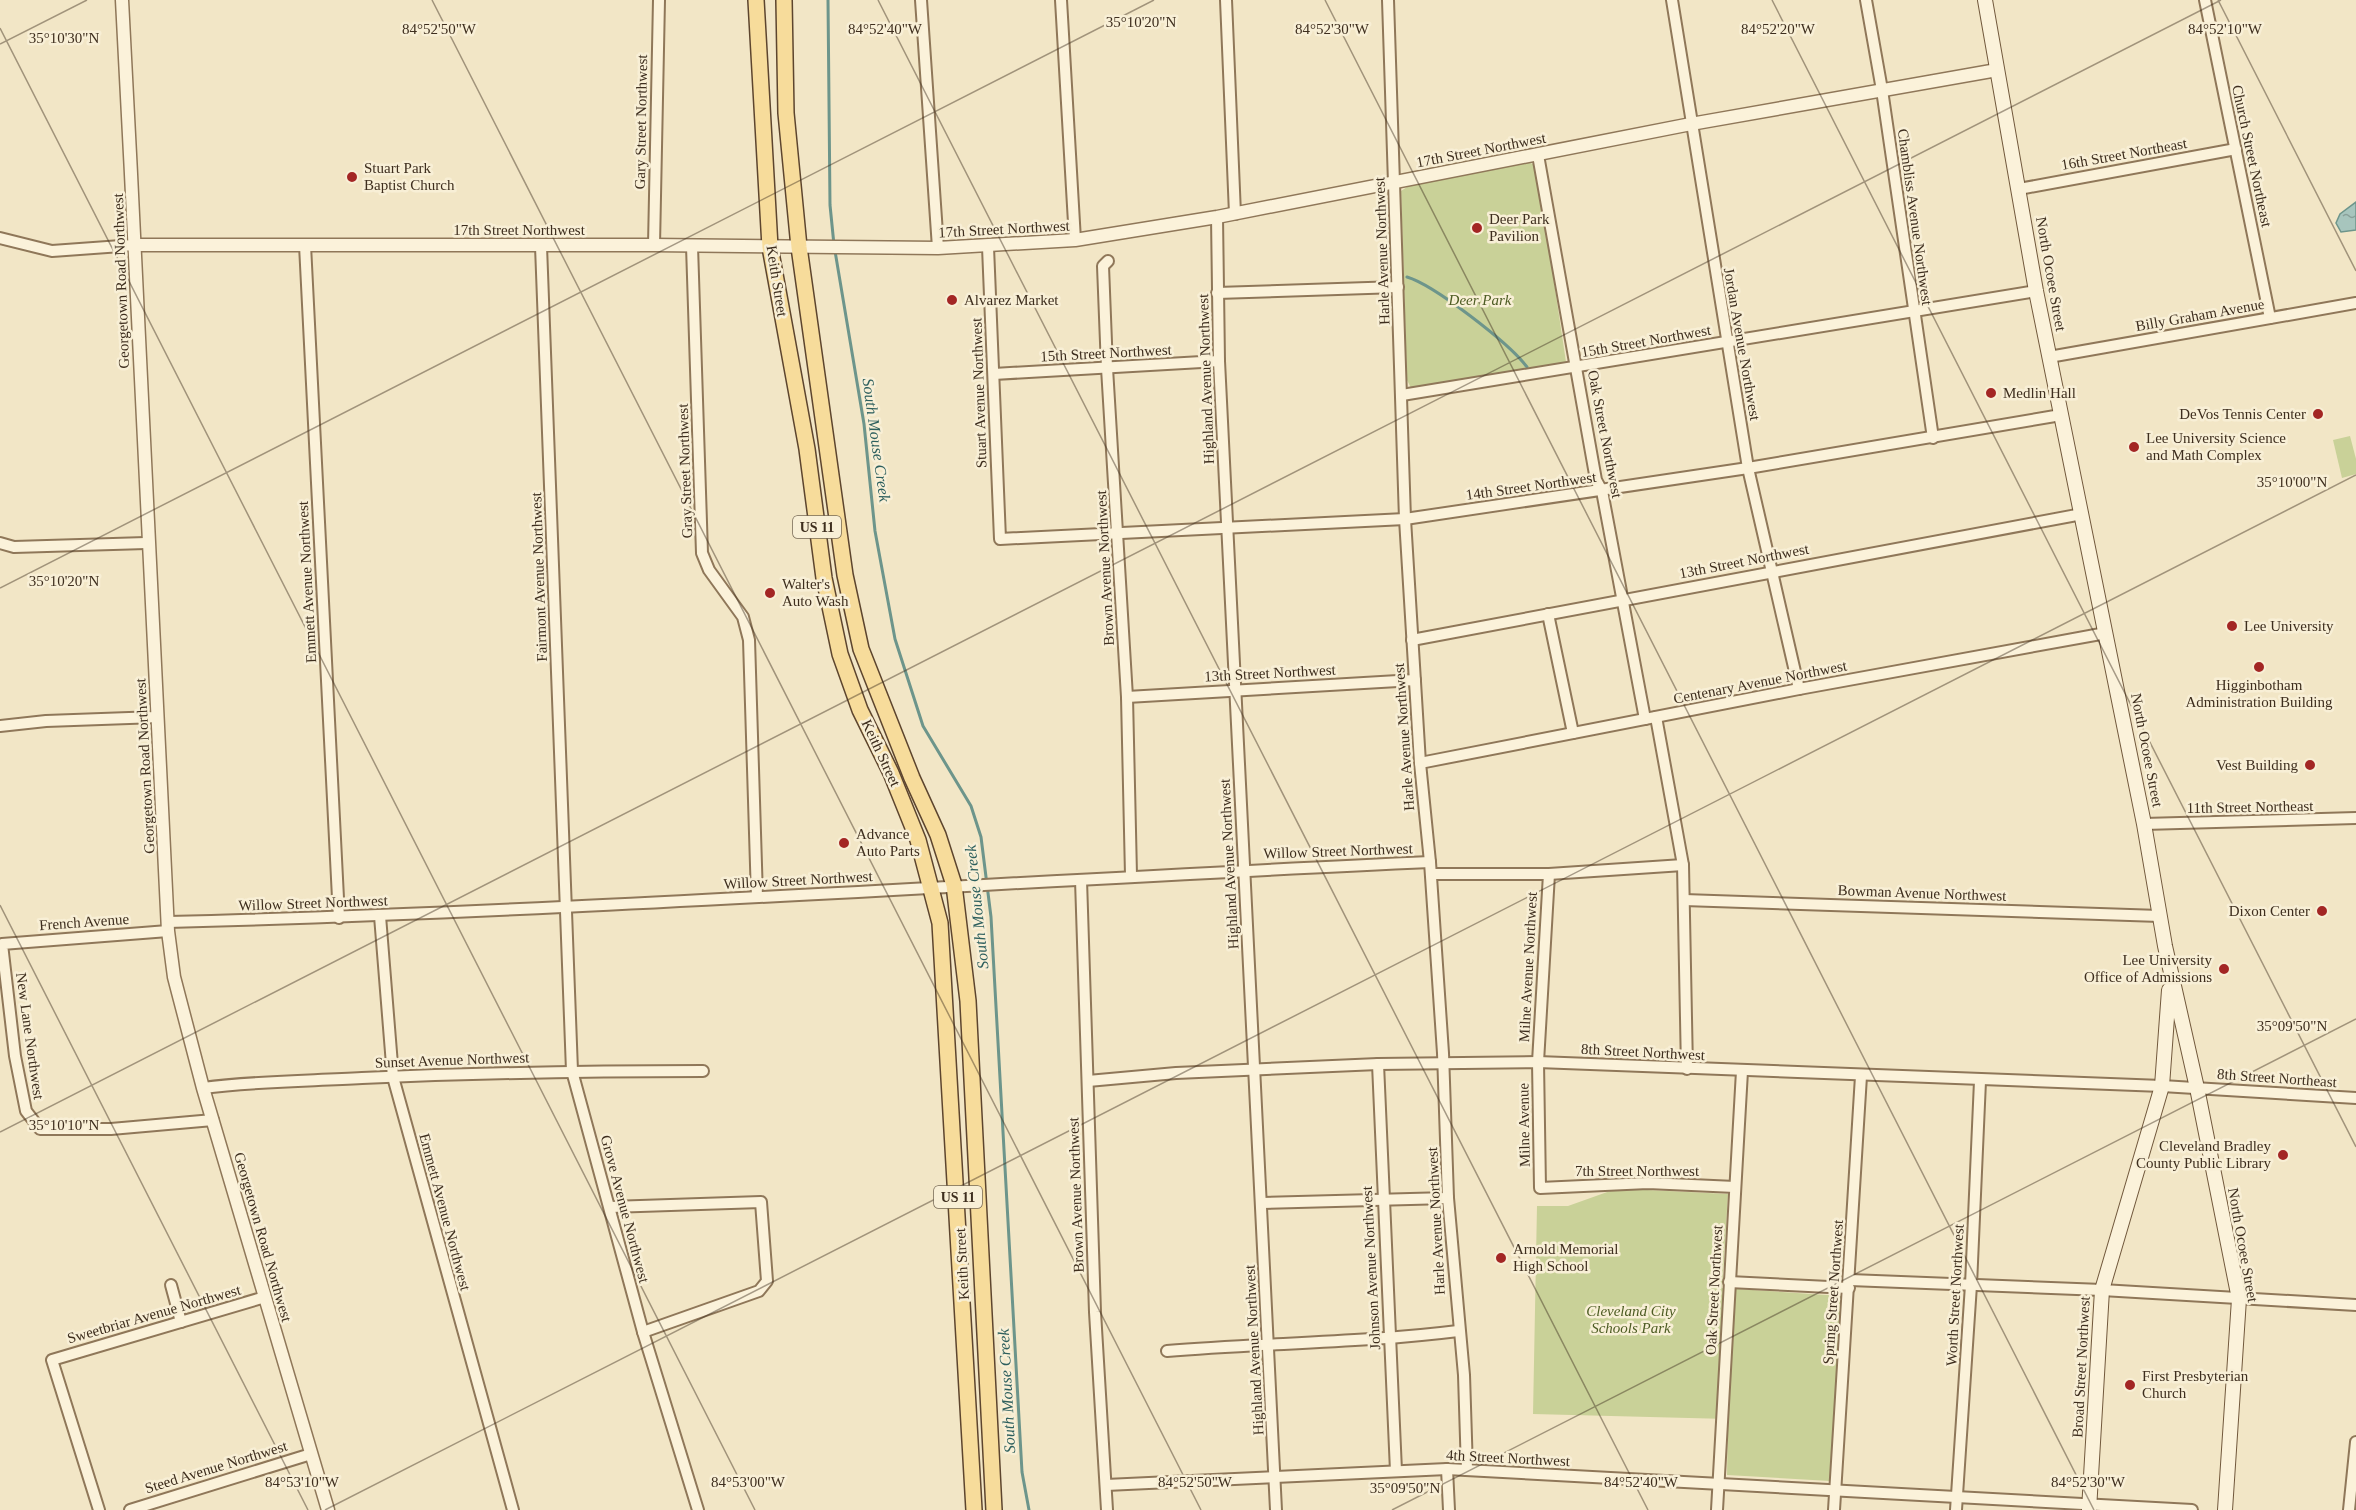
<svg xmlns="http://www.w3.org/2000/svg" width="2356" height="1510" font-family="'Times New Roman',serif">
<defs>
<pattern id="water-ripples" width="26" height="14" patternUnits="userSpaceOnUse" patternTransform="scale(1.5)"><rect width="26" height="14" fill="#a7c5bd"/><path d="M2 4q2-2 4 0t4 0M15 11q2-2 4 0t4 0" fill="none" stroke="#89a099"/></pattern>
</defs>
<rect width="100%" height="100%" fill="#f2e6c6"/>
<g fill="#c9d198">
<polygon points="1528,162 1535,165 1538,175 1566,362 1411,388 1407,380 1401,191 1410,185"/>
<polygon points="2350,436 2356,459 2356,474 2342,478 2333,440"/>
<polygon points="1627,1189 1728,1194 1722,1288 1842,1296 1830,1481 1727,1475 1728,1419 1533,1414 1537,1206 1568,1206 1610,1191"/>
</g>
<polygon fill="url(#water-ripples)" stroke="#6d958b" stroke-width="1.5" points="2356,202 2356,230 2341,232 2336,223 2340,214"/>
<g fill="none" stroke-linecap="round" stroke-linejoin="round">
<g stroke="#6d958b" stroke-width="3">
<polyline points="828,0 830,205 834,245"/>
<polyline points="835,251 864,424 875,531 895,639 923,726 971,806 981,837 991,917 1022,1472 1029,1510"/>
<path d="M1407 277C1434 285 1509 343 1527 367"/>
</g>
<defs>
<g id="minor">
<polyline points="921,0 938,248"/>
<polyline points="1061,0 1075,240"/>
<polyline points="1226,0 1235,214"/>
<polyline points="1388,0 1405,519 1420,763 1430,862 1443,1053 1448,1198 1464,1375 1467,1470"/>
<polyline points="1672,0 1748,468 1799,689"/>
<polyline points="1866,0 1882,90 1933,438"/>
<polyline points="2205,0 2270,318"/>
<polyline points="1538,155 1596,480 1602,491 1645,719"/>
<polyline points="2019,189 2236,149"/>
<polyline points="1217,217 1219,361 1276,1510"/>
<polyline points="0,238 52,251 135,245"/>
<polyline points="305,245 339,918"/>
<polyline points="654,245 659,0"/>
<polyline points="541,246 572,1071 643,1332 698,1510"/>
<polyline points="692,246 702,553 709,570 743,617 749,640 757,897"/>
<polyline points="988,247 1000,539 1405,519 1748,468 2061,415"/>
<polyline points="1108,261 1103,266 1107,368 1127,697 1131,875"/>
<polyline points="1217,293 1398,287"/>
<polyline points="2049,357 2356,303"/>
<polyline points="994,374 1219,361"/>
<polyline points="1402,395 2036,291"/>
<polyline points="0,543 14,547 146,543"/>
<polyline points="1548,614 1573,733"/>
<polyline points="1412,640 2082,514"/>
<polyline points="1127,697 1415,680"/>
<polyline points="1656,717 1683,865 1687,1069"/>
<polyline points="0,726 46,721 157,717"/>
<polyline points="1420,763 1799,689 2106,633"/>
<polyline points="2144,824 2356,818"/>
<polyline points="1431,874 1549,874 1683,865"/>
<polyline points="1549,874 1538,1062 1540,1188 1648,1183 1735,1187"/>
<polyline points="1081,880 1095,1312 1107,1510"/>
<polyline points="1684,900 2160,916"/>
<polyline points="380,916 393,1077 513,1510"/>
<path d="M168 922C589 911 1009 881 1430 862"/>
<polyline points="168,931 2,944 15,1056 26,1111 40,1129 111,1129 213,1120"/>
<polyline points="1378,1064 1396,1471"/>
<polyline points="1088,1081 1176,1073 1378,1064 1538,1062 2162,1086 2356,1098"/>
<path d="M203 1088C256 1081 309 1081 362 1078 476 1073 589 1071 703 1071"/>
<polyline points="1262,1203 1448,1198"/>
<polyline points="610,1207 761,1202 767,1281 759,1291 643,1332"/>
<polyline points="1850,1280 2102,1290 2356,1305"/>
<polyline points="1729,1282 1849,1288"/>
<polyline points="171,1285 181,1322"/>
<path d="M1167 1351C1264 1343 1362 1343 1458 1331"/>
<polyline points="1447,1469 1449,1510"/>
<polyline points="1106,1485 1447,1469 2192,1510"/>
<polyline points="99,1510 52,1360 265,1297"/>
<polyline points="130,1510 311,1454"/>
<polyline points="1717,1510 1742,1071"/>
<polyline points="1834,1510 1861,1076"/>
<polyline points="1956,1510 1971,1285 1980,1081"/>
<polyline points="2349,1510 2356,1442"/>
</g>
<g id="tertiary">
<path d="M122 0C139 310 150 620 168 931L174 977 203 1088 328 1510"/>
<polyline points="135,245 654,245 938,248 1075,240 1217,217 1691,124 1997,70"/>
</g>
<g id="secondary">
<polyline points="1985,0 2036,291 2144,824 2165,946 2197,1088 2239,1299 2225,1510"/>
<polyline points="2089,1510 2102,1290 2162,1086 2169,990"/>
</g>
<g id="primary">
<polyline points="756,0 770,247 807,449 824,578 840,654 860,710 891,773 918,840 940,923 974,1510"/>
<polyline points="784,0 786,113 799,247 845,575 861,649 912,778 938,835 954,885 968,1001 994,1510"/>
</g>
</defs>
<use href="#minor" stroke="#8f7759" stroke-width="14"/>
<use href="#tertiary" stroke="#8f7759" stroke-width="15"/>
<use href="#secondary" stroke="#71583c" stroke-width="16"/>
<use href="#primary" stroke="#5d452e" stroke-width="18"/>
<use href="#minor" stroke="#fbf2da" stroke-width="10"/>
<use href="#tertiary" stroke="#fbf2da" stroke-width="12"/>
<use href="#secondary" stroke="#fbf2da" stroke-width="14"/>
<use href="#primary" stroke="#f7dc9b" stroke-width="15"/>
</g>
<path fill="none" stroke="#3e2e1e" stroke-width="1.5" stroke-opacity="0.45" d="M432 0 1201 1510M878 0 1648 1510M1325 0 2094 1510M1772 0 2356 1147M2218 0 2356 271M0 28 755 1510M0 44 87 0M0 588 1154 0M0 905 308 1510M0 1132 2221 0M325 1510 2356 475M1392 1510 2356 1019"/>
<g fill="#a32624" stroke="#f8efd6" stroke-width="2">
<circle cx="352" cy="177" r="6"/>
<circle cx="1477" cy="228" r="6"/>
<circle cx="952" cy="300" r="6"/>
<circle cx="1991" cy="393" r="6"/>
<circle cx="2318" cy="414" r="6"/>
<circle cx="2134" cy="447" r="6"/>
<circle cx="770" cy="593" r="6"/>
<circle cx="2232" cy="626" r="6"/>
<circle cx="2259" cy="667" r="6"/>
<circle cx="2310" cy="765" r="6"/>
<circle cx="844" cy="843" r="6"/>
<circle cx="2322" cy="911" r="6"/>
<circle cx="2224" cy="969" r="6"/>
<circle cx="2283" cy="1155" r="6"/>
<circle cx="1501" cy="1258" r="6"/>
<circle cx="2130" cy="1385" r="6"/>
</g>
<g text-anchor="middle" stroke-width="5" stroke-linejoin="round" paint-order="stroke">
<g fill="#f8efd6" stroke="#766855" stroke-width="1.5">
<rect x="793" y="516" width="48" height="22" rx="4.5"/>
<rect x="934" y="1186" width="48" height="22" rx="4.5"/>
</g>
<g font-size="14" font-weight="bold" fill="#3e2e1e">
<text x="817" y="532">US 11</text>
<text x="958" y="1202">US 11</text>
</g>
<g font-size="15" fill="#3e2e1e" stroke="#f8efd6">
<text transform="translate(641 122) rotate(-89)" y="5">Gary Street Northwest</text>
<text transform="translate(1481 150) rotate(-11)" y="5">17th Street Northwest</text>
<text transform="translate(2124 154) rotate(-10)" y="5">16th Street Northeast</text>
<text transform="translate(2252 156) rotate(78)" y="5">Church Street Northeast</text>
<text transform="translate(1915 217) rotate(82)" y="5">Chambliss Avenue Northwest</text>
<text transform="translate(1004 229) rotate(-3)" y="5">17th Street Northwest</text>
<text x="519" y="235">17th Street Northwest</text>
<text transform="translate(1382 251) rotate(-92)" y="5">Harle Avenue Northwest</text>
<text transform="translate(2051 274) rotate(80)" y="5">North Ocoee Street</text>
<text transform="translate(121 281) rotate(-92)" y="5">Georgetown Road Northwest</text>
<text transform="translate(777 281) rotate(81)" y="5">Keith Street</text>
<text transform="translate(2200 315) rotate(-10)" y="5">Billy Graham Avenue</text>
<text transform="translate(1646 341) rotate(-10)" y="5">15th Street Northwest</text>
<text transform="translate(1742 344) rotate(80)" y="5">Jordan Avenue Northwest</text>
<text transform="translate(1106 353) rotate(-3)" y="5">15th Street Northwest</text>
<text transform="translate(1206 379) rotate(-92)" y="5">Highland Avenue Northwest</text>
<text transform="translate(979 393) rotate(-92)" y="5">Stuart Avenue Northwest</text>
<text transform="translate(1605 434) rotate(79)" y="5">Oak Street Northwest</text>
<text transform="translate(685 471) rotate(-92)" y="5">Gray Street Northwest</text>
<text transform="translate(1531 486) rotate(-8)" y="5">14th Street Northwest</text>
<text transform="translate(1744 561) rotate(-11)" y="5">13th Street Northwest</text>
<text transform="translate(1105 568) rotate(-93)" y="5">Brown Avenue Northwest</text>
<text transform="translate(539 577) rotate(-92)" y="5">Fairmont Avenue Northwest</text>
<text transform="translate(307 582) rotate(-93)" y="5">Emmett Avenue Northwest</text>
<text transform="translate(1270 673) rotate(-3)" y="5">13th Street Northwest</text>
<text transform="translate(1760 682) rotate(-11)" y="5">Centenary Avenue Northwest</text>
<text transform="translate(1404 737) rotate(-94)" y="5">Harle Avenue Northwest</text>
<text transform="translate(2147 750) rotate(79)" y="5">North Ocoee Street</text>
<text transform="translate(881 753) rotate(65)" y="5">Keith Street</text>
<text transform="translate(145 766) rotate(-93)" y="5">Georgetown Road Northwest</text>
<text transform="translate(2250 807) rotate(-1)" y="5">11th Street Northeast</text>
<text transform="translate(1338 851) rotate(-2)" y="5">Willow Street Northwest</text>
<text transform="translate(1229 864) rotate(-93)" y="5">Highland Avenue Northwest</text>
<text transform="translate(798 880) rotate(-3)" y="5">Willow Street Northwest</text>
<text transform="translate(1922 893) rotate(2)" y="5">Bowman Avenue Northwest</text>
<text transform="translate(313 903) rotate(-2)" y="5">Willow Street Northwest</text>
<text transform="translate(84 922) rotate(-4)" y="5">French Avenue</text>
<text transform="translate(1528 967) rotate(-87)" y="5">Milne Avenue Northwest</text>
<text transform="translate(30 1036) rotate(82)" y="5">New Lane Northwest</text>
<text transform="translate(1643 1052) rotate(3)" y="5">8th Street Northwest</text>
<text transform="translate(452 1060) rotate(-2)" y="5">Sunset Avenue Northwest</text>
<text transform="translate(2277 1078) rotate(4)" y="5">8th Street Northeast</text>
<text transform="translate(1524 1125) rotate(-91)" y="5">Milne Avenue</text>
<text x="1637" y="1176">7th Street Northwest</text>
<text transform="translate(1076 1195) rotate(-92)" y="5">Brown Avenue Northwest</text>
<text transform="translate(625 1209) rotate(75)" y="5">Grove Avenue Northwest</text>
<text transform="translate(445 1212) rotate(75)" y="5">Emmett Avenue Northwest</text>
<text transform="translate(1436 1221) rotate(-93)" y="5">Harle Avenue Northwest</text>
<text transform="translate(263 1237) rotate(74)" y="5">Georgetown Road Northwest</text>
<text transform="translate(2243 1245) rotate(80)" y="5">North Ocoee Street</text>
<text transform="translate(962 1264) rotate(-93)" y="5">Keith Street</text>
<text transform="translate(1371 1268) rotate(-93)" y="5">Johnson Avenue Northwest</text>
<text transform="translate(1714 1290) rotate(-87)" y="5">Oak Street Northwest</text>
<text transform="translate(1833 1292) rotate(-86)" y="5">Spring Street Northwest</text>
<text transform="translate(1955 1295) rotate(-87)" y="5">Worth Street Northwest</text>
<text transform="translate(154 1314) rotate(-16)" y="5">Sweetbriar Avenue Northwest</text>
<text transform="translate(1254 1350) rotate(-93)" y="5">Highland Avenue Northwest</text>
<text transform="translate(2081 1367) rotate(-87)" y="5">Broad Street Northwest</text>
<text transform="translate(1508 1458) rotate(3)" y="5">4th Street Northwest</text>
<text transform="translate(216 1467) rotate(-17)" y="5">Steed Avenue Northwest</text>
</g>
<g font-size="15" fill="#3e2e1e" stroke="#f8efd6" text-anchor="start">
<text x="364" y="173">Stuart Park<tspan x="364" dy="17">Baptist Church</tspan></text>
<text x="1489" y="224">Deer Park<tspan x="1489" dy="17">Pavilion</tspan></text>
<text x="964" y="305">Alvarez Market</text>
<text x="2003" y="398">Medlin Hall</text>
<text x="2306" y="419" text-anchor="end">DeVos Tennis Center</text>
<text x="2146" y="443">Lee University Science<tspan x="2146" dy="17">and Math Complex</tspan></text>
<text x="782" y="589">Walter's<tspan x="782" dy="17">Auto Wash</tspan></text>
<text x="2244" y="631">Lee University</text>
<text x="2259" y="690" text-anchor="middle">Higginbotham<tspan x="2259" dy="17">Administration Building</tspan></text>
<text x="2298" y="770" text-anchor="end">Vest Building</text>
<text x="856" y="839">Advance<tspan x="856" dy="17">Auto Parts</tspan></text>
<text x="2310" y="916" text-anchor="end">Dixon Center</text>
<text x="2212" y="965" text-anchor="end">Lee University<tspan x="2212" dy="17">Office of Admissions</tspan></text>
<text x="2271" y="1151" text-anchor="end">Cleveland Bradley<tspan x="2271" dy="17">County Public Library</tspan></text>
<text x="1513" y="1254">Arnold Memorial<tspan x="1513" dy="17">High School</tspan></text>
<text x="2142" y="1381">First Presbyterian<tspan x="2142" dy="17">Church</tspan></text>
</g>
<g font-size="15" font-style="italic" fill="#4d5c23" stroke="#f8efd6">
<text x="1480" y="305">Deer Park</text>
<text x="1631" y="1316">Cleveland City<tspan x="1631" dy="17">Schools Park</tspan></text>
</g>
<g font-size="16" font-style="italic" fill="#2d5f5d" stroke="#f8efd6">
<text transform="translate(877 440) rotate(82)" y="6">South Mouse Creek</text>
<text transform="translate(976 907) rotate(-96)" y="6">South Mouse Creek</text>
<text transform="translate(1006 1391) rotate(-93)" y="6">South Mouse Creek</text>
</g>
</g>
<g font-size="15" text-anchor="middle" fill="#3e2e1e" stroke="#f8efd6" stroke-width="5" stroke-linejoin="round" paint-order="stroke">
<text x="1141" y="27">35°10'20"N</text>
<text x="439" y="34">84°52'50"W</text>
<text x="885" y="34">84°52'40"W</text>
<text x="1332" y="34">84°52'30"W</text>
<text x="1778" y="34">84°52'20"W</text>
<text x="2225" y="34">84°52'10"W</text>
<text x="64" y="43">35°10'30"N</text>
<text x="2292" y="487">35°10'00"N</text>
<text x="64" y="586">35°10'20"N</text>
<text x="2292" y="1031">35°09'50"N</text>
<text x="64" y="1130">35°10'10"N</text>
<text x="302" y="1487">84°53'10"W</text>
<text x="748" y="1487">84°53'00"W</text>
<text x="1195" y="1487">84°52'50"W</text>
<text x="1641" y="1487">84°52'40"W</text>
<text x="2088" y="1487">84°52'30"W</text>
<text x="1405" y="1493">35°09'50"N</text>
</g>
</svg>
